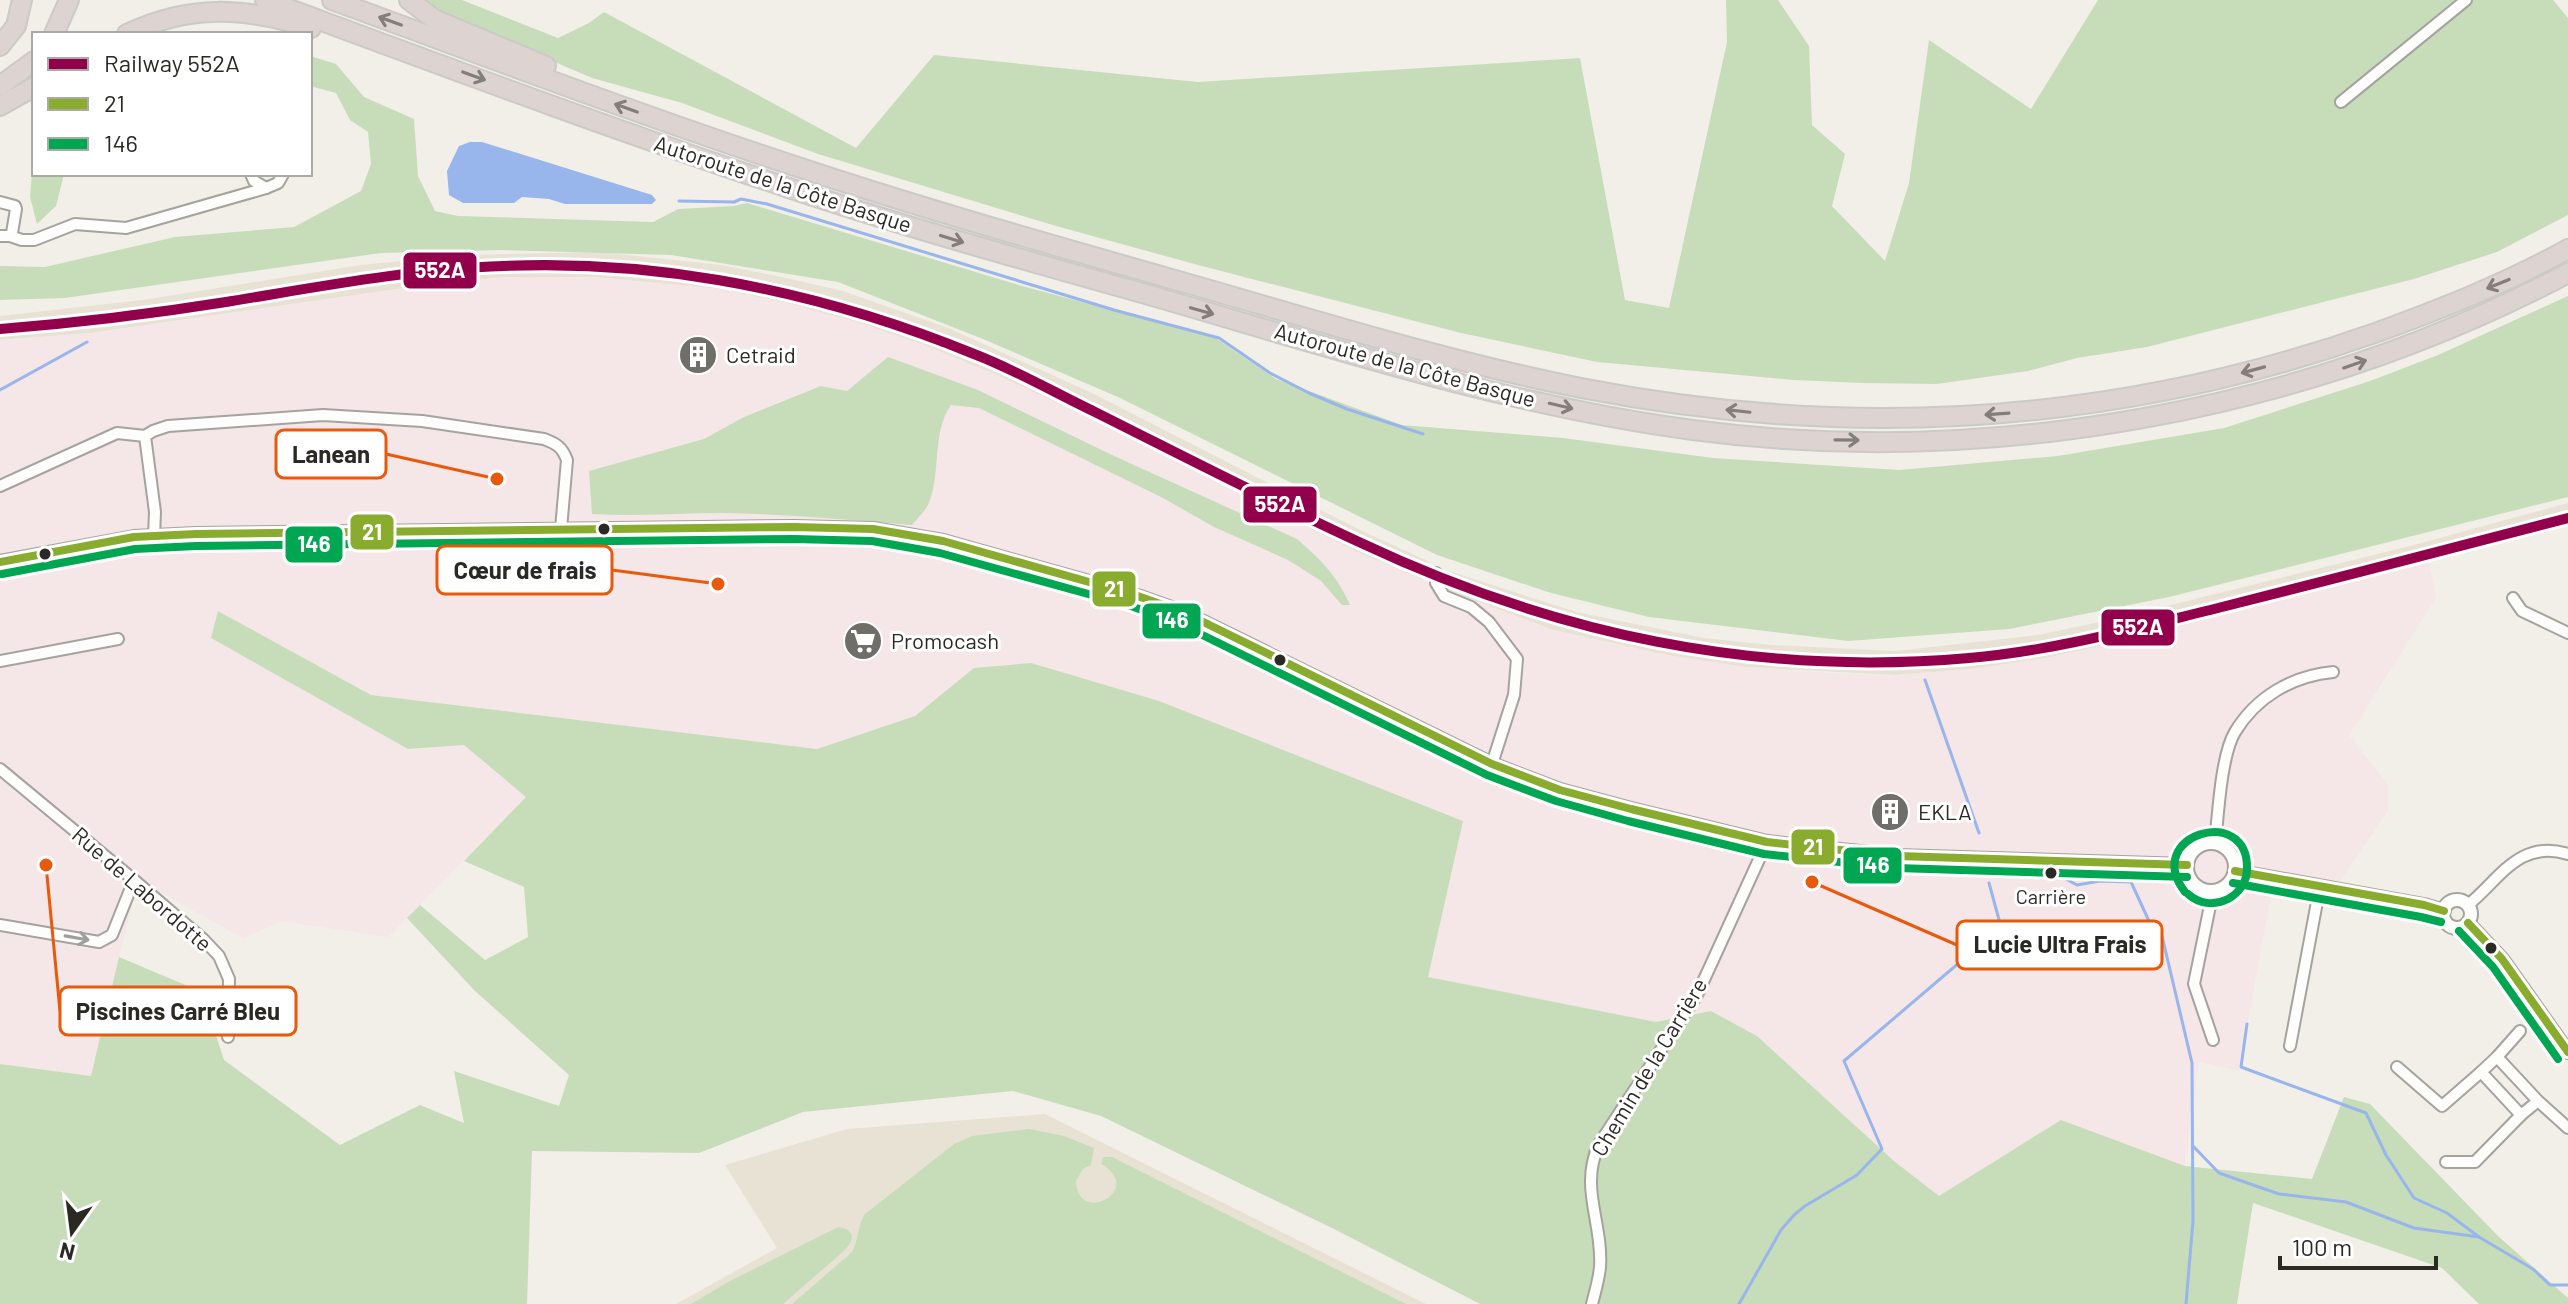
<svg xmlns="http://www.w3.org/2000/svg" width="2568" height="1304" font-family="Barlow,sans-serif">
<rect width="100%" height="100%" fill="#f2efe8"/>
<g fill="#e8e2d5">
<polygon points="599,252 721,265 782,277 843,291 948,328 1092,393 1362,531 1428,561 1423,580 1355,551 1083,415 922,344 790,304 720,289 592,277 507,277 432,284 91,333 0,340 0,316 143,300 361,265 464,255"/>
<polygon points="2568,503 2568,526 2123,641 2046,658 1973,669 1896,675 1745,667 1667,655 1553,630 1444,589 1449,571 1576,612 1704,638 1771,645 1896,651 2038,635 2114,619 2414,545"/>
<polygon points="1045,1114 1426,1304 676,1304 777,1248 725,1165 847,1129"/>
</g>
<polygon fill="#f5e6e8" points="507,277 592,277 720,289 790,304 854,321 922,344 993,373 1083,415 1354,551 1444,589 1553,630 1667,655 1745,667 1829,673 1896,675 1972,669 2046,658 2123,641 2429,561 2436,598 2349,735 2388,785 2388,811 2338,884 2273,883 2239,1071 2199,1062 2185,1166 2061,1120 1939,1196 1894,1161 1757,1036 1712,1011 1656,1022 1427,977 1269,745 1159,701 974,668 915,716 817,749 371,695 218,611 408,749 464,745 526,797 388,937 282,921 243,938 138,880 91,1076 0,1064 0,340 91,333 432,284"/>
<g fill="#c7ddba">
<polygon points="422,0 462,0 558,38 589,23 604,12 856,148 934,55 1198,82 1580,58 1625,300 1669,308 1727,42 1726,0 1778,0 1809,46 1812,125 1845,154 1832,206 1885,261 1909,183 1929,40 2031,109 2098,0 2553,0 2568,18 2568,215 2497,252 2414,279 2147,347 2077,358 2028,371 1937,384 1862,383 1793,380 1597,362 1461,333 1198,265 1056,226 818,154 682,103 592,78 447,16"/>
<polygon points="310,56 336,64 364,97 414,119 418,176 435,211 458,216 653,222 678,209 734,206 747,203 1022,286 1214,337 1276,379 1402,425 1563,438 1713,458 1899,470 2058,456 2224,428 2370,381 2438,355 2568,296 2568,497 2169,597 2009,629 1848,641 1649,617 1551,593 1437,555 1118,397 983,339 838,282 671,255 500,250 381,253 65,298 0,300 0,266 45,267 175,237 294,227 361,191 371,164 368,132 350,120 336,93 310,86"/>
<polygon points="34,171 34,174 64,174 56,206 37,224 30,197 32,172"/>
<path d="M888 357 978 390 1112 455 1297 539C1321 560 1337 575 1350 605H1342L1321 581 1288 560 1214 527 1163 498 979 408 951 405C931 433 942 473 928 505 924 512 917 519 912 525 849 520 785 514 722 513 678 513 635 517 592 514L589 471 704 439 744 417 821 386 847 391Z"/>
<polygon points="218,611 371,695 817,749 915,716 974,668 1031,663 1159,701 1463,821 1428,977 1656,1022 1711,1011 1757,1036 1894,1161 1939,1196 2061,1120 2185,1166 2312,1179 2344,1097 2370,1104 2498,1236 2568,1298 2568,1304 2479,1304 2442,1268 2253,1203 2237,1304 1480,1304 1334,1229 1101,1116 1013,1091 803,1112 699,1153 532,1151 527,1304 0,1304 0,1064 91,1076 119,957 202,992 224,1060 340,1145 420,1105 464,1123 454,1071 559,1106 569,1075 474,990 407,918 420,905 485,960 528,937 524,887 464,861 526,797 464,745 408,749 211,638"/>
<path d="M1029 1129 1064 1136 1094 1148 1091 1165 1083 1169 1076 1181C1078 1227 1146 1189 1101 1164L1103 1157H1112L1406 1304H792L852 1252C859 1240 857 1226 865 1214L954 1144 972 1136Z"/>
<polygon points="838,1227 847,1229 852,1235 851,1242 845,1250 783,1304 691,1304 728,1282"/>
</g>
<polygon fill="#98b5ec" points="470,142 482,142 652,195 656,200 652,204 565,204 549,199 522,197 514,203 463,203 449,195 447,171 459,146"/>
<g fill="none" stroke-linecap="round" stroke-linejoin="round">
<g stroke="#98b5ec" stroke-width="3">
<polyline points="679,201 734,202 741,199 767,204 1114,310 1219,338 1270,373 1309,393 1347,409 1423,434"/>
<polyline points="0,390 87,342"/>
<polyline points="1925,680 1979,833"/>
<polyline points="2013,876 2028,872 2053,872 2077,885 2100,881 2131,882 2154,932 2162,936 2192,1063 2193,1221 2186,1304"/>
<polyline points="2247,1024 2241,1067 2366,1113 2386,1155 2414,1198 2447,1213 2479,1237 2533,1269 2550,1285 2568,1285"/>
<polyline points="2193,1146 2219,1173 2279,1194 2346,1202 2414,1228 2479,1237"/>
<polyline points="1739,1304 1781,1230 1794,1215 1805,1206 1857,1175 1882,1149 1844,1061 2001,927 1989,883"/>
</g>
<defs>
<g id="minor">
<polyline points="2341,102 2466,0"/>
<polyline points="251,174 254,181 266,188 278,183 283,174"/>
<polyline points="0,202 15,206 16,209 12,233 10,236 0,236"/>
<polyline points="10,236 22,240 34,240 75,224 126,228 266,188"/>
<polyline points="0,486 117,433 145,436"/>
<path d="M154 536 155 512 145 436 153 431 168 426 323 415 422 421 544 439C557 444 562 447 567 460L561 529"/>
<polyline points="1436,573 1436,583 1444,596 1471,607 1489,622 1517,659 1514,695 1492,764"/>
<polyline points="2513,598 2522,611 2568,633"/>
<polyline points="0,661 118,639"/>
<polyline points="0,769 134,880 203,939 219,956 229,979 228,1037"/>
<path d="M2215 844C2218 816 2221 755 2235 732 2256 697 2292 676 2333 672"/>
<polyline points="2213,891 2194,984 2213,1040"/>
<path d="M2468 905C2500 879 2519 839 2568 854"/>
<polyline points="0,925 99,942 112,935 134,880"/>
<polyline points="2290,1046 2320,886"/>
<polyline points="2497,1057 2520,1031"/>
<polyline points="2397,1067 2442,1106 2481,1072"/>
<polyline points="2538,1101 2521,1115 2481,1072 2497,1057 2538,1101 2568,1128"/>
<polyline points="2446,1162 2475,1162 2521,1115"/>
<path d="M1592 1304C1595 1292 1599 1279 1600 1267 1603 1222 1579 1188 1599 1144L1697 995 1767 842"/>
</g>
<g id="tertiary">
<polyline points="0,562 134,537 196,534 794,527 873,529 943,541 1132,594 1183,612 1492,764 1560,790 1631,809 1767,842 1897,856 2187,865"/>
<circle cx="2211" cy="867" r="24"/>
<polyline points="2235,871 2424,905 2444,911"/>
<circle cx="2457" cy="914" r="14"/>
<polyline points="2468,923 2502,959 2568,1052"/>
</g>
<g id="motorway">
<path d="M265 0C438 64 611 129 786 187 908 228 1032 262 1156 297 1332 348 1510 406 1693 430 1988 469 2305 412 2568 273"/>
<path d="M332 0C493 59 653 120 816 173 935 212 1055 246 1175 280 1309 318 1444 361 1581 388 1852 441 2115 425 2375 333 2441 309 2507 283 2568 249"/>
<polyline points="409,0 434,19 546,66"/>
<polyline points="54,34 69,0"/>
<path d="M127 34C189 4 246 7 311 28"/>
<polyline points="0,46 16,26 22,0"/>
<polyline points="0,86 34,61"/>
<polyline points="0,106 34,87"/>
</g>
</defs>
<use href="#minor" stroke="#a4a39e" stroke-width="14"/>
<use href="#tertiary" stroke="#a4a39e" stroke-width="16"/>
<use href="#motorway" stroke="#cbcac7" stroke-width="22"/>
<use href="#minor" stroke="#fdfdfc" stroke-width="10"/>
<use href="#tertiary" stroke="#fdfdfc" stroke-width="12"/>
<use href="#motorway" stroke="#ddd3d0" stroke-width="18"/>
<defs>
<g id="bus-1">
<polyline points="0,562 134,537 196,534 794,527 873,529 943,541 1132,594 1183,612 1492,764 1560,790 1631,809 1767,842 1897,856 2187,865"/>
<polyline points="2235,871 2424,905 2444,911"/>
<polyline points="2468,923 2502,959 2568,1052"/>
</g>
<g id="bus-2">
<polyline points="2,574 135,549 196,546 794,539 872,541 940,553 1128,605 1178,623 1487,775 1556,801 1628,821 1764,854 1896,868 2187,877"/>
<polyline points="2233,883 2421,917 2441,922"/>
<path d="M2185 892C2141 835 2249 803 2247 869 2247 882 2239 893 2228 899 2214 906 2199 904 2188 894"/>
<polyline points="2459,931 2493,967 2558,1059"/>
</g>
</defs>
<use href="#bus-1" stroke="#fff" stroke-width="14"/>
<use href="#bus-2" stroke="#fff" stroke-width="14"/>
<use href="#bus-1" stroke="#89ac2f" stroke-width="8"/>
<use href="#bus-2" stroke="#00a651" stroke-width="8"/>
<defs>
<path id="rail-1" d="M0 329C76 323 151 314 226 302 318 287 411 269 504 266 575 263 648 268 718 280 806 295 891 320 974 354 1016 370 1055 393 1095 412 1183 456 1270 501 1359 542 1554 634 1754 677 1969 658 2053 651 2136 628 2218 608 2335 579 2451 548 2568 518"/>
</defs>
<use href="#rail-1" stroke="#fff" stroke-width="16"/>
<use href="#rail-1" stroke="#92004c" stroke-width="10"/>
</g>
<defs><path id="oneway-shaft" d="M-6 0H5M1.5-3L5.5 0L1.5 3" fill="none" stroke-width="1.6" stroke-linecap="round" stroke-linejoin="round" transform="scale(2)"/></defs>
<g stroke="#847e7a">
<use href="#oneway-shaft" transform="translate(390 21) rotate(-160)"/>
<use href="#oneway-shaft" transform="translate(474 76) rotate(20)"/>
<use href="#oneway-shaft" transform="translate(626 108) rotate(-160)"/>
<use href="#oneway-shaft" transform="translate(952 239) rotate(17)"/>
<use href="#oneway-shaft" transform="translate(2498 284) rotate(158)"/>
<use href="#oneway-shaft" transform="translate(1202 311) rotate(16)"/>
<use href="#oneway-shaft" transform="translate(2355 364) rotate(-19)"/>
<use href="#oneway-shaft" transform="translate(2253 370) rotate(165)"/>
<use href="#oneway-shaft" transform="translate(1561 406) rotate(13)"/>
<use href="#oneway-shaft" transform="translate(1738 411) rotate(-174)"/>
<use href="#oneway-shaft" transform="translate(1997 414) rotate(176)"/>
<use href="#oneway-shaft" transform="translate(1847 440) rotate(1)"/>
</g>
<use stroke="#9e9e9b" href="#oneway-shaft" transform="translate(77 938) rotate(10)"/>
<defs>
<symbol id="building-disc" viewBox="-11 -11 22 22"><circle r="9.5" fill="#706e69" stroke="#fff"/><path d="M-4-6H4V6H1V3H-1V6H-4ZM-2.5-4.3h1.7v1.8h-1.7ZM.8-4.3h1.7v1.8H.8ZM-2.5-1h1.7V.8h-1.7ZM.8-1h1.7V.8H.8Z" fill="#fff"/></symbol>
<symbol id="supermarket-disc" viewBox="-11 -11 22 22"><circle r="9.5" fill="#706e69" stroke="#fff"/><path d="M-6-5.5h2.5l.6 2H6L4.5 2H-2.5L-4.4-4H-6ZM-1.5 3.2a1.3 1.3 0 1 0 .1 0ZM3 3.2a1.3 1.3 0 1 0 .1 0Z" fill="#fff"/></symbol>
</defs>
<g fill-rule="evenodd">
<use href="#building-disc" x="676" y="333" width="44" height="44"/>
<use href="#supermarket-disc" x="841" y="619" width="44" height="44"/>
<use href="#building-disc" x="1868" y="790" width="44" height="44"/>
</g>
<g fill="#2a2924" stroke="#fff" stroke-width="3">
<circle cx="604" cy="529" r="7"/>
<circle cx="45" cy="554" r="7"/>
<circle cx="1280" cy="660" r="7"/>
<circle cx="2051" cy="873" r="7"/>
<circle cx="2491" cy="948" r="7"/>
</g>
<g text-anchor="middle" stroke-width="6" stroke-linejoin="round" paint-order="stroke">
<g font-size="20" fill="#2a2924" stroke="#fff">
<text x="2051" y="904">Carrière</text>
</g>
<g font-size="22" fill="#2a2924" stroke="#fff">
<text transform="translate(783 184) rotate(18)" y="8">Autoroute de la Côte Basque</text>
<text transform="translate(1405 365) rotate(15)" y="8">Autoroute de la Côte Basque</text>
<text transform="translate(142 889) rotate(41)" y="8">Rue de Labordotte</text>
<text transform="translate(1649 1067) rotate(-59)" y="8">Chemin de la Carrière</text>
</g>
<g font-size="22" fill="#2a2924" stroke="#fff" text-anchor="start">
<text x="726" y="363">Cetraid</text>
<text x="891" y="649">Promocash</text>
<text x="1918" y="820">EKLA</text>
</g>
</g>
<path fill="none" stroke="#e8590c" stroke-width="3" d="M497 479L386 454M718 584L612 570M1812 882L1957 945M46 865L60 1011"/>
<g fill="#e8590c" stroke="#fff" stroke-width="3">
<circle cx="497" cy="479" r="8"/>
<circle cx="718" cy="584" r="8"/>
<circle cx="1812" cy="882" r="8"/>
<circle cx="46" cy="865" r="8"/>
</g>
<g fill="#fff" stroke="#e8590c" stroke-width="3">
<rect x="276" y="430" width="110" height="48" rx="8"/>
<rect x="437" y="546" width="175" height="48" rx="8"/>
<rect x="1957" y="921" width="205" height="48" rx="8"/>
<rect x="60" y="987" width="236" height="48" rx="8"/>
</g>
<g font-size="24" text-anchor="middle" font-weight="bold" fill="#2a2924">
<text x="331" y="463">Lanean</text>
<text x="525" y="579">Cœur de frais</text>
<text x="2060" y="953">Lucie Ultra Frais</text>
<text x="178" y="1020">Piscines Carré Bleu</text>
</g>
<g stroke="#fff" stroke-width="3">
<rect x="402" y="251" width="76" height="39" rx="8" fill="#92004c"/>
<rect x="1242" y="485" width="76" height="39" rx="8" fill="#92004c"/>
<rect x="349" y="513" width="46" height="38" rx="8" fill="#89ac2f"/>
<rect x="284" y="525" width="60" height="39" rx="8" fill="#00a651"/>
<rect x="1091" y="570" width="46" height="38" rx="8" fill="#89ac2f"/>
<rect x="1141" y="602" width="61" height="38" rx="8" fill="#00a651"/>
<rect x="2100" y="608" width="76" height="39" rx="8" fill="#92004c"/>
<rect x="1790" y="828" width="46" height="38" rx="8" fill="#89ac2f"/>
<rect x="1842" y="846" width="61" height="39" rx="8" fill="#00a651"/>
</g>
<g font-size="22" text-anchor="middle" font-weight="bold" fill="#fff">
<text x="440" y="278">552A</text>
<text x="1280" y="512">552A</text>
<text x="372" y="540">21</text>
<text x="314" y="552">146</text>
<text x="1114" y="597">21</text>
<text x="1172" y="628">146</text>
<text x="2138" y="635">552A</text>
<text x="1813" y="855">21</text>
<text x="1873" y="873">146</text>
</g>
<rect x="32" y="32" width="280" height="144" fill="#ffffff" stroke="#aaa9a7" stroke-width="2"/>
<rect x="48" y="58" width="40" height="12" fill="#92004c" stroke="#aaa9a7" stroke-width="2"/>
<text x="104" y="72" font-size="24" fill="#2a2924">Railway 552A</text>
<rect x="48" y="98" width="40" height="12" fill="#89ac2f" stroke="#aaa9a7" stroke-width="2"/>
<text x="104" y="112" font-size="24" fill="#2a2924">21</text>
<rect x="48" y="138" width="40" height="12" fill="#00a651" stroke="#aaa9a7" stroke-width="2"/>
<text x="104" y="152" font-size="24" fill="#2a2924">146</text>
<g transform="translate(72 1232) rotate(194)" stroke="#ffffff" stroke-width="6" paint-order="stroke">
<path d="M0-6L14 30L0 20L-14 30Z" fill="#2a2924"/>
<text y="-12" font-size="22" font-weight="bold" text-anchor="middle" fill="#2a2924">N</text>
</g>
<path d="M2280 1256v12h156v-12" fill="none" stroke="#2a2924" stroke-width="4"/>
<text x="2292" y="1256" font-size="24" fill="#2a2924" stroke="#ffffff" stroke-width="6" paint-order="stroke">100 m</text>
</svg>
